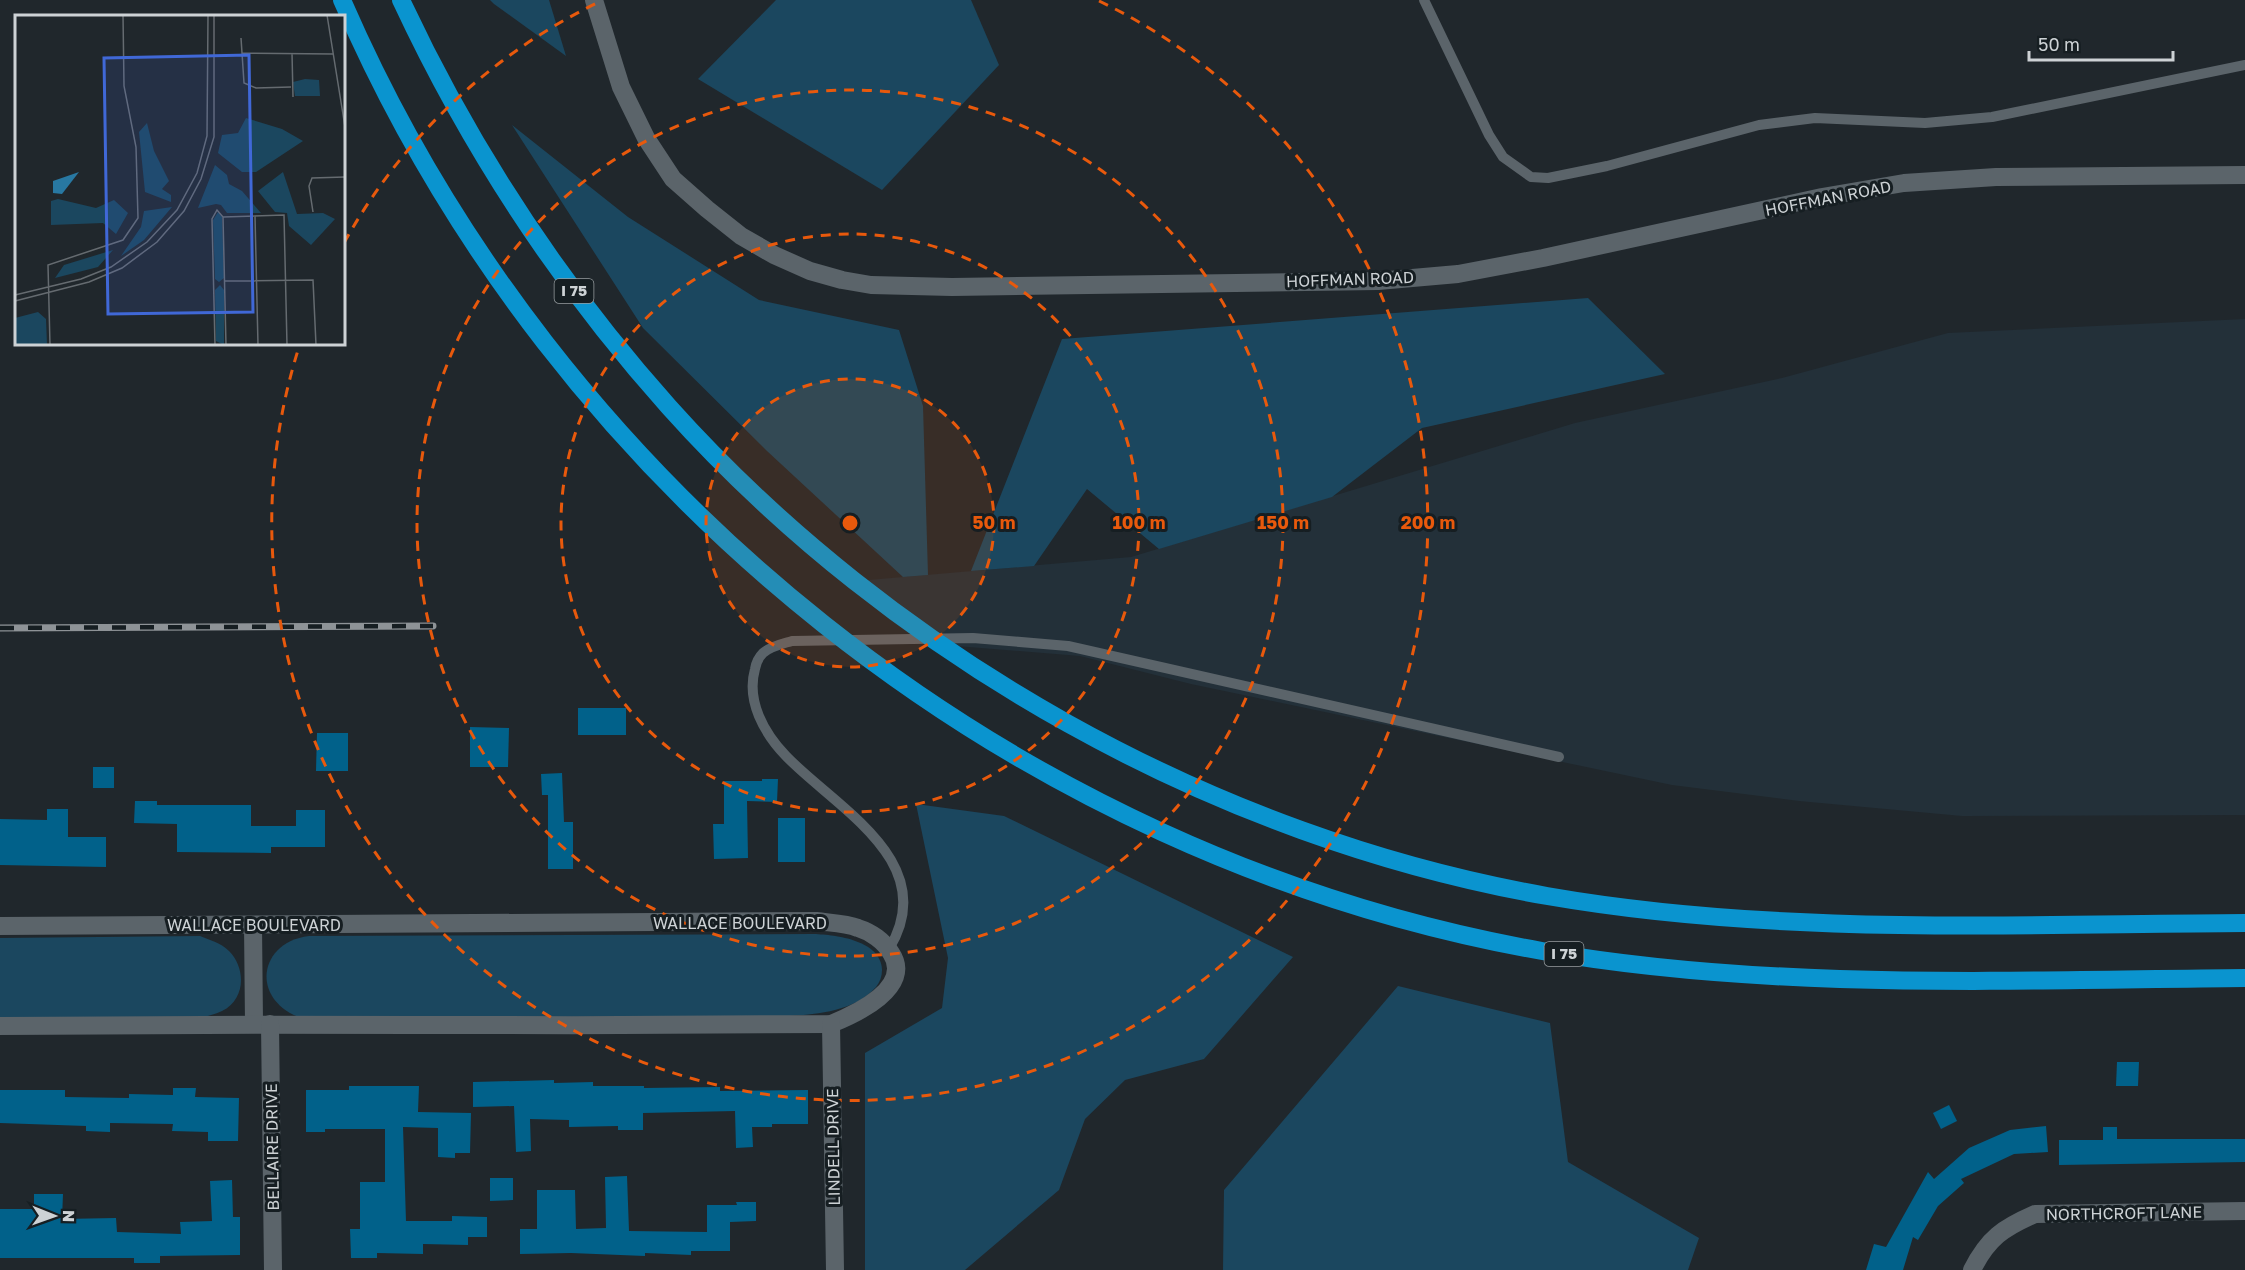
<svg xmlns="http://www.w3.org/2000/svg" width="2245" height="1270" font-family="'Golos Text',sans-serif">
<rect width="100%" height="100%" fill="#20272c"/>
<polygon fill="#233039" points="2245,319 2245,815 1962,816 1799,801 1672,785 1191,684 1080,656 944,645 857,581 1131,557 1575,423 1782,378 1948,333"/>
<g fill="#1b475f">
<polygon points="490,0 549,0 566,56 494,4"/>
<polygon points="776,0 971,0 999,65 882,190 698,79"/>
<polygon points="512,125 628,217 759,300 899,330 923,406 928,575 903,577 767,451 643,328"/>
<polygon points="1588,298 1665,374 1422,428 1332,497 1159,549 1087,489 1034,566 971,571 1062,339"/>
<polygon points="916,804 1004,816 1293,957 1204,1059 1125,1080 1085,1119 1059,1190 965,1270 865,1270 865,1053 942,1008 948,958"/>
<path d="M814 934C836 935 881 940 882 970 882 976 880 982 876 987 855 1011 819 1014 789 1016L301 1018C250 1000 258 942 309 936Z"/>
<path d="M200 936C210 940 221 943 229 951 246 968 246 999 222 1011 214 1015 204 1017 195 1019H0V938Z"/>
<polygon points="1398,986 1550,1023 1568,1162 1699,1238 1688,1270 1223,1270 1224,1190"/>
</g>
<g fill="#01618a">
<rect x="578" y="708" width="48" height="27"/>
<polygon points="470,727 509,728 508,767 470,767"/>
<polygon points="317,733 348,733 348,771 316,771"/>
<rect x="93" y="767" width="21" height="21"/>
<polygon points="562,773 564,822 573,822 573,869 548,869 548,795 542,795 541,774"/>
<polygon points="762,779 778,779 777,802 747,801 748,858 714,859 713,824 724,824 724,781 762,781"/>
<polygon points="135,801 157,801 157,805 251,805 251,826 296,826 296,810 325,810 325,847 271,847 271,853 177,852 177,824 134,823"/>
<polygon points="47,809 68,809 68,837 106,837 106,867 0,865 0,819 47,820"/>
<rect x="778" y="818" width="27" height="44"/>
<polygon points="2117,1062 2139,1062 2138,1086 2116,1086"/>
<polygon points="554,1080 554,1083 593,1082 593,1086 644,1086 644,1088 720,1087 720,1091 808,1090 808,1124 772,1124 772,1127 752,1127 753,1147 736,1148 735,1111 643,1113 643,1130 618,1130 618,1126 569,1127 569,1120 530,1119 531,1151 516,1152 514,1106 473,1107 473,1082"/>
<polygon points="349,1086 419,1086 418,1112 471,1113 470,1153 455,1153 455,1158 438,1157 438,1128 403,1127 406,1221 452,1221 452,1216 487,1217 487,1237 468,1237 468,1245 423,1244 423,1254 377,1253 377,1258 351,1258 350,1229 360,1229 360,1182 385,1182 385,1129 325,1129 325,1132 306,1132 306,1090 349,1090"/>
<polygon points="173,1088 196,1088 195,1097 239,1098 238,1141 208,1141 208,1132 172,1131 173,1124 110,1123 110,1132 86,1131 86,1126 0,1123 0,1090 65,1090 65,1097 129,1098 129,1094 173,1095"/>
<polygon points="1949,1105 1957,1121 1941,1129 1933,1113"/>
<polygon points="2046,1126 2048,1152 2014,1154 1961,1179 1964,1183 1938,1206 1918,1240 1913,1237 1903,1270 1866,1270 1874,1244 1886,1247 1928,1172 1934,1179 1969,1148 2010,1130"/>
<polygon points="2103,1127 2117,1127 2117,1139 2245,1139 2245,1162 2059,1165 2059,1140 2103,1140"/>
<polygon points="627,1176 629,1231 707,1232 707,1205 737,1205 736,1202 756,1202 756,1221 730,1222 730,1251 691,1251 691,1255 645,1253 645,1256 571,1253 520,1254 520,1229 537,1229 537,1190 575,1190 576,1229 606,1228 605,1177"/>
<polygon points="490,1178 513,1178 513,1200 490,1201"/>
<polygon points="232,1180 233,1217 240,1217 240,1255 160,1256 160,1263 134,1263 134,1258 0,1258 0,1209 34,1209 34,1194 63,1194 62,1219 116,1218 117,1232 181,1234 180,1222 212,1221 210,1181"/>
</g>
<g fill="none" stroke-linecap="round" stroke-linejoin="round">
<g stroke="#5b646a" stroke-width="10">
<polyline points="1424,0 1489,135 1503,157 1531,177 1548,178 1607,166 1759,125 1815,118 1925,123 1992,117 2245,65"/>
<path d="M889 949C942 862 836 808 786 756 764 733 746 701 755 669 756 663 758 658 763 653 771 646 782 644 792 641L973 638 1068 646 1559 757"/>
</g>
<g stroke="#5b646a" stroke-width="18">
<polyline points="253,925 254,1023"/>
<path d="M0 926 816 921C830 923 845 923 858 928 871 932 884 941 891 953 914 987 856 1014 831 1024 554 1027 277 1023 0 1026"/>
<polyline points="270,1024 273,1270"/>
<polyline points="831,1024 835,1270"/>
<path d="M1972 1270C1988 1238 2003 1228 2035 1214L2245 1211"/>
</g>
<polyline stroke="#5b646a" stroke-width="18" points="594,0 621,87 646,138 673,179 707,209 741,236 774,255 810,271 842,280 871,285 952,287 1378,281 1458,274 1543,258 1822,197 1904,183 1996,177 2245,175"/>
<g stroke="#0a94cf" stroke-width="18">
<path d="M342 0C554 490 1015 858 1542 951 1773 991 2011 980 2245 978"/>
<path d="M401 0C470 148 560 285 669 407 893 657 1216 838 1547 896 1777 936 2012 924 2245 923"/>
</g>
<defs>
<polyline id="rail" points="0,628 433,626"/>
</defs>
<use href="#rail" stroke="#8e9397" stroke-width="7"/>
<use href="#rail" stroke="#161e22" stroke-width="4.5" stroke-dasharray="14" stroke-linecap="butt"/>
</g>
<circle cx="850" cy="523" r="144" fill="#e8590c" fill-opacity=".12"/>
<g fill="none" stroke="#e8590c" stroke-width="3" stroke-dasharray="10 8">
<circle cx="850" cy="523" r="144"/>
<circle cx="850" cy="523" r="289"/>
<circle cx="850" cy="523" r="433"/>
<path d="M344 243A578 578 0 0 1 601 1M1099 1A578 578 0 1 1 300 344"/>
</g>
<g text-anchor="middle" stroke-width="6" stroke-linejoin="round" paint-order="stroke">
<g fill="#161e22" stroke="#969c9f" stroke-width="1.5">
<rect x="554.5" y="279" width="39" height="24" rx="4.5"/>
<rect x="1544.5" y="942" width="39" height="24" rx="4.5"/>
</g>
<g font-size="15" font-weight="bold" fill="#cdd2d5">
<text x="574" y="296">I 75</text>
<text x="1564" y="959">I 75</text>
</g>
<g font-size="16" fill="#cdd2d5" stroke="#161e22">
<text transform="translate(1828 198) rotate(-11)" y="6">HOFFMAN ROAD</text>
<text transform="translate(1350 279) rotate(-2)" y="6">HOFFMAN ROAD</text>
<text x="740" y="929">WALLACE BOULEVARD</text>
<text x="254" y="931">WALLACE BOULEVARD</text>
<text transform="translate(272 1147) rotate(-91)" y="6">BELLAIRE DRIVE</text>
<text transform="translate(833 1147) rotate(-91)" y="6">LINDELL DRIVE</text>
<text transform="translate(2124 1213) rotate(-1)" y="6">NORTHCROFT LANE</text>
</g>
</g>
<g transform="translate(15 15)">
<rect width="330" height="330" fill="#20272c"/>
<path d="M290 64 304 65 305 81H280L278 67ZM231 103 267 114 288 126 241 157H227L203 138 207 120 223 118ZM132 108 139 136 154 166 147 174 156 180V187L130 177 124 117ZM200 150 212 160 214 169 227 176 246 198H212L206 190 201 189 183 193ZM268 157 282 199 308 198 320 204 296 230 274 211 272 198 260 197 243 176ZM43 184 81 193 99 185 113 198 101 219 88 208 36 210V186ZM157 192 129 225 106 241 126 212 129 196ZM203 197 207 202 209 263 204 267 200 264 198 205ZM98 235 83 252 40 263 49 250ZM205 270 209 275V330L201 326 200 275ZM23 297 31 304 32 330H0V303Z" fill="#1b475f"/>
<path d="M64 157 47 179 38 178V166Z" fill="#2878a2"/>
<path fill="none" stroke="#656b70" stroke-width="1.5" d="M312 0 330 112M226 23 229 68 241 73 276 72M227 38 318 39M277 38 278 82M298 197 294 171 297 163 330 162M240 201 243 330M208 202 269 200 272 330M209 266 298 265 301 330M0 280 66 264 96 252 132 227 162 195 182 158 192 121 193 0M0 286 74 267 107 253 142 227 169 196 186 164 199 122V0M35 330 33 250 108 225 123 203 121 132 109 71 108 0M200 330 197 204 202 195 208 202 211 330"/>
<path fill="#4068d7" fill-opacity="0.15" stroke="#4068d7" stroke-width="3" d="M234 40 238 297 93 299 89 43Z"/>
<rect width="330" height="330" fill="none" stroke="#cdd2d5" stroke-width="3"/>
</g>
<circle cx="850" cy="523" r="9" fill="#e8590c" stroke="#161e22" stroke-width="3"/>
<g font-size="18" text-anchor="middle" font-weight="bold" fill="#e8590c" stroke="#161e22" stroke-width="6" stroke-linejoin="round" paint-order="stroke">
<text x="994" y="529">50 m</text>
<text x="1139" y="529">100 m</text>
<text x="1283" y="529">150 m</text>
<text x="1428" y="529">200 m</text>
</g>
<g transform="translate(54 1216) rotate(91)" stroke="#161e22" stroke-width="4.5" paint-order="stroke">
<path d="M0-4.5L10 22L0 15L-10 22Z" fill="#cdd2d5"/>
<text y="-9" font-size="16" font-weight="bold" text-anchor="middle" fill="#cdd2d5">N</text>
</g>
<path d="M2029 51v9h144v-9" fill="none" stroke="#cdd2d5" stroke-width="3"/>
<text x="2038" y="51" font-size="18" fill="#cdd2d5" stroke="#161e22" stroke-width="4.5" paint-order="stroke">50 m</text>
</svg>
